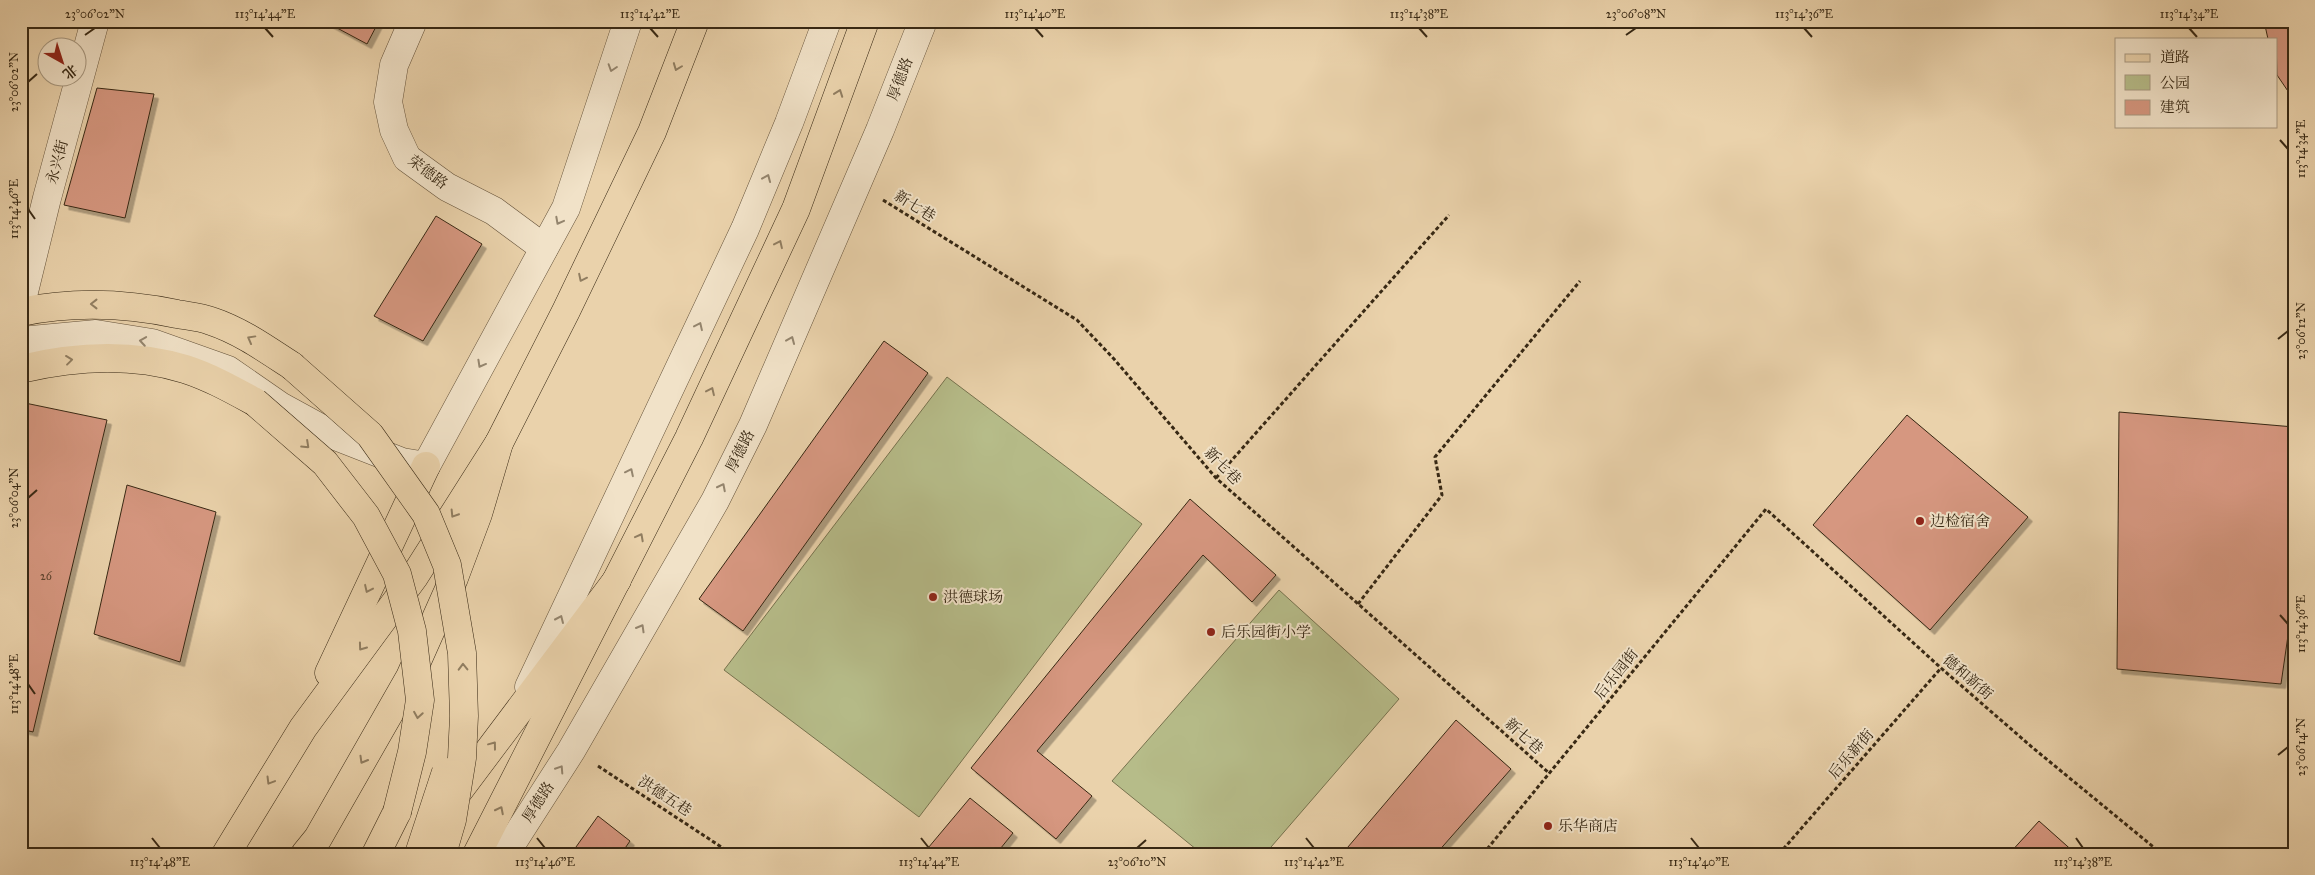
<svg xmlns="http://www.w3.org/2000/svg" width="2315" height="875" font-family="'IM FELL Great Primer','Noto Serif SC',serif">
<defs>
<filter id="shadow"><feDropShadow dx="4.5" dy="4.5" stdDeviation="0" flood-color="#0004"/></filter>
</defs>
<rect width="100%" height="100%" fill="#ead2ab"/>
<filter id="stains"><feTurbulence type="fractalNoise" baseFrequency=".004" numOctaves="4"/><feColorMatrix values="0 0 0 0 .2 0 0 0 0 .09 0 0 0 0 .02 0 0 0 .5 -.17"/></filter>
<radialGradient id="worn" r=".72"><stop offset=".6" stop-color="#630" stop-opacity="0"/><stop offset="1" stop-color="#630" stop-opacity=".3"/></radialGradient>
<g fill="#b6bc89" stroke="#76724e">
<polygon points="947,377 1142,524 919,817 724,670"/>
<polygon points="1279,590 1399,699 1265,854 1202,854 1112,781"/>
</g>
<g fill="#d69780" stroke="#372814" filter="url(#shadow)">
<polygon points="324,21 379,21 367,44"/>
<polygon points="2264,21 2294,21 2294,100 2277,75 2276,39 2268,39"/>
<polygon points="97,88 154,94 125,218 64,205"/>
<polygon points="436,216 482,244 423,341 374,316"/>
<polygon points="884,341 928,373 743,631 699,599"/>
<polygon points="25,403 107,420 33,732 21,729 21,422"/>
<polygon points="2119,412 2294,427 2294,594 2281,684 2117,669"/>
<polygon points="1907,415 2028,517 1930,630 1813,525"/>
<polygon points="127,485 216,512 180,662 94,634"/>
<polygon points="1190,499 1276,575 1252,602 1203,555 1037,751 1092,796 1056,839 971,768"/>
<polygon points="1456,720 1511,769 1436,854 1342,854"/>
<polygon points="970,798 1013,833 996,854 923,854"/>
<polygon points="598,816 630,841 621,854 571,854"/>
<polygon points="2039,821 2076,854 2009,854"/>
</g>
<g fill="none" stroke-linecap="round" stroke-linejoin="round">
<defs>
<g id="minor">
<polyline points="413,21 394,65 388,102 394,130 407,158 447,187 494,211 544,248"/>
<polyline points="21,304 47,198 95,21"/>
<polyline points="21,341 96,334 152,343 228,370 280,406 333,435 402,462 426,466 566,208 628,21"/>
<polyline points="529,687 745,229 789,123 827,21"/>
<polyline points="505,854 571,751 715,501 753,425 880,130 923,21"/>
</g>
<g id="major">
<polyline points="305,854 318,838 410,677 454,578 478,514 499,443 566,311 652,132 695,21"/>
<polyline points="477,854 689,438 796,209 865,21"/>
</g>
<g id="highway">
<path d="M21 312C74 301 125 303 177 314 188 316 201 317 211 321 241 331 266 349 292 366"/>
<path d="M21 369C75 356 132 353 185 369 210 377 233 390 255 402"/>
<polyline points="329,673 426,466"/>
<polyline points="451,801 617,580"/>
<polyline points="226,854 303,728 414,577 499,443"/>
<polyline points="376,854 397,812"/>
</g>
</defs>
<use href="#minor" stroke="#64523a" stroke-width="29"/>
<use href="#major" stroke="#372814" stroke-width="29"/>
<use href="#highway" stroke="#372814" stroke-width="29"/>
<g stroke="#372814" stroke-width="3" stroke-dasharray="4 2.5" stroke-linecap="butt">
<polyline points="883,200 1077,320 1114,359 1216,478 1549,773"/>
<polyline points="1216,478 1449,215"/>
<polyline points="1358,604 1442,495 1435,457 1580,281"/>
<polyline points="598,766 732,854"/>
<polyline points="1483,854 1766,509 1941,668 2033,748 2162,854"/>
<polyline points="1779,854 1941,668"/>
</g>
<use href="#minor" stroke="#f1e2c8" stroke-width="28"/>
<use href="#major" stroke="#ead2ab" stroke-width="28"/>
<use href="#highway" stroke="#ead2ab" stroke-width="28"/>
<defs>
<g id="highway-bridge">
<polyline points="292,366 370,435 426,514 447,565 462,653 464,716 462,758 452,820 442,854"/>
<polyline points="255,402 325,463 366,516 397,574 412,631 420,700 412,752 397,812"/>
<polyline points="419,854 446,772"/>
</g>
</defs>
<use href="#highway-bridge" stroke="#372814" stroke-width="29" stroke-linecap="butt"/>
<use href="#highway-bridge" stroke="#ead2ab" stroke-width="28"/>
</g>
<defs><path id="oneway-chevron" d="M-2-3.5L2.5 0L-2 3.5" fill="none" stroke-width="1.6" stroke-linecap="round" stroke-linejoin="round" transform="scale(1.25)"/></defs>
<g stroke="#907d60">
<use href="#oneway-chevron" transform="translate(677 67) rotate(111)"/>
<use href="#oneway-chevron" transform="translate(839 93) rotate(-70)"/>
<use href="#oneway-chevron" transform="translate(779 244) rotate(-65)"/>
<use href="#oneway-chevron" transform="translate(582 278) rotate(116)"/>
<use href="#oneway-chevron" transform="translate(94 304) rotate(-180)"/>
<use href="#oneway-chevron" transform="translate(251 339) rotate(-151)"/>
<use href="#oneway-chevron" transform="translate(69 360) rotate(-7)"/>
<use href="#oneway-chevron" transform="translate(711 391) rotate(-65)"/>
<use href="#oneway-chevron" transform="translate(306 445) rotate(43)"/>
<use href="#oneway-chevron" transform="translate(454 514) rotate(122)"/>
<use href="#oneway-chevron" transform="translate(640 537) rotate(-62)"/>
<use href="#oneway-chevron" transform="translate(368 589) rotate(115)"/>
<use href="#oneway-chevron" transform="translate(362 647) rotate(126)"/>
<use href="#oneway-chevron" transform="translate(463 667) rotate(-91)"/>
<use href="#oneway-chevron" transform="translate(418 715) rotate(99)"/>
<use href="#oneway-chevron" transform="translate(493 745) rotate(-53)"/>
<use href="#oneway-chevron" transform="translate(363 760) rotate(120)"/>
<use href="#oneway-chevron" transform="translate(270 781) rotate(121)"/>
<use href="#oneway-chevron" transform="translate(500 810) rotate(-63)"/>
</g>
<g stroke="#94856e">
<use href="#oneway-chevron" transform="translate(612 68) rotate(108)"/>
<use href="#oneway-chevron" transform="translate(767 178) rotate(-67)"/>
<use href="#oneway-chevron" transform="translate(559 221) rotate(118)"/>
<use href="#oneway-chevron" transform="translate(699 326) rotate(-65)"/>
<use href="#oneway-chevron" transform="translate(791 340) rotate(-67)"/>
<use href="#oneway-chevron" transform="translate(143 341) rotate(-171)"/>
<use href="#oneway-chevron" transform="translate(481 364) rotate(119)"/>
<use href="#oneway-chevron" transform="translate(630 472) rotate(-64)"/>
<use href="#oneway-chevron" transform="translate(722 487) rotate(-63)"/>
<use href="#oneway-chevron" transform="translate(560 619) rotate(-66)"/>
<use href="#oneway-chevron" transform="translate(641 628) rotate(-60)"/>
<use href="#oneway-chevron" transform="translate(560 769) rotate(-57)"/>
</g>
<path fill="none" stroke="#372814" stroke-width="2" d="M265 28 273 37M650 28 658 37M1035 28 1043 37M1419 28 1427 37M1804 28 1812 37M2189 28 2197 37M85 35 95 28M1626 35 1636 28M28 82 37 74M2280 140 2288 149M28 209 35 219M2278 339 2288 331M28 498 37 490M2280 615 2288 624M28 684 35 694M2278 755 2288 747M152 838 160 848M537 838 545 848M921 838 929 848M1306 838 1314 848M1691 838 1699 848M2076 838 2083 848M1137 848 1146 840"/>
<g fill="#8f2418" stroke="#f1e2c8" stroke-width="2">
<circle cx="1920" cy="521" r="5"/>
<circle cx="933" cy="597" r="5"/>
<circle cx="1211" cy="632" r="5"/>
<circle cx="1548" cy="826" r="5"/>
</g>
<g text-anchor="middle" stroke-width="4" stroke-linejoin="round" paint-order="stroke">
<g font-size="12" fill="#5f442f">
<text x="46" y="580">26</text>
</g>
<g font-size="15" fill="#372814" stroke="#f1e2c8">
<text transform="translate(900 79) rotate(-69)" y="5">厚德路</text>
<text transform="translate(57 162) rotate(-75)" y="5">永兴街</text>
<text transform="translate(428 172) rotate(37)" y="5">荣德路</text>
<text transform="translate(915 206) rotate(32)" y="5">新七巷</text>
<text transform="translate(740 451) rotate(-63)" y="5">厚德路</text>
<text transform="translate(1223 466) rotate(46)" y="5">新七巷</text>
<text transform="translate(1616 674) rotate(-51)" y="5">后乐园街</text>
<text transform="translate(1968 677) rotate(41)" y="5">德和新街</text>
<text transform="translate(1524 736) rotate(42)" y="5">新七巷</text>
<text transform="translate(1851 754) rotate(-49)" y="5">后乐新街</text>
<text transform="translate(665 796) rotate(33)" y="5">洪德五巷</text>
<text transform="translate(538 802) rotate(-57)" y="5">厚德路</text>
</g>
<g font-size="15" fill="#372814" stroke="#f1e2c8" text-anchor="start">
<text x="1930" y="526">边检宿舍</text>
<text x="943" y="602">洪德球场</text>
<text x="1221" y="637">后乐园街小学</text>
<text x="1558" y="831">乐华商店</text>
</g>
</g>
<rect width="2315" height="875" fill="none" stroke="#ead2ab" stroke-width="55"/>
<rect x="2115" y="38" width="162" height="90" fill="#f1e2c8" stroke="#a79880"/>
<rect x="2125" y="54" width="25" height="8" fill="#ead2ab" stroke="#a79880"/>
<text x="2160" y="62" font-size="15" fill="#372814">道路</text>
<rect x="2125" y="75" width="25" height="15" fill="#b6bc89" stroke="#a79880"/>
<text x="2160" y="88" font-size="15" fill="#372814">公园</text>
<rect x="2125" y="100" width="25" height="15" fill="#d69780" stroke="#a79880"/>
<text x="2160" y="112" font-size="15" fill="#372814">建筑</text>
<g transform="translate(62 62) rotate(141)"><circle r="24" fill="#f1e2c8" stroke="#a79880"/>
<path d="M0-4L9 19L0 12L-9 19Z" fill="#8f2418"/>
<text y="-8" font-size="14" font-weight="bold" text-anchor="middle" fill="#372814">北</text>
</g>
<rect x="28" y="28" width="2260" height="820" fill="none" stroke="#372814" stroke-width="2"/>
<g font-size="12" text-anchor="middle" fill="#372814">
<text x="95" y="18">23°06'02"N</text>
<text x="265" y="18">113°14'44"E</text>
<text x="650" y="18">113°14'42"E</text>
<text x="1035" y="18">113°14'40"E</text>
<text x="1419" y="18">113°14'38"E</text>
<text x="1636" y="18">23°06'08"N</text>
<text x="1804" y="18">113°14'36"E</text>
<text x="2189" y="18">113°14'34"E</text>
<text transform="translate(14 82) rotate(-90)" y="4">23°06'02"N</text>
<text transform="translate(2301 149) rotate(-90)" y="4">113°14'34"E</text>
<text transform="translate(14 209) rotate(-90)" y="4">113°14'46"E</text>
<text transform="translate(2301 331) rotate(-90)" y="4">23°06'12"N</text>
<text transform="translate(14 498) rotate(-90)" y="4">23°06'04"N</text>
<text transform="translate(2301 624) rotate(-90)" y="4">113°14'36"E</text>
<text transform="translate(14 684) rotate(-90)" y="4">113°14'48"E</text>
<text transform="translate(2301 747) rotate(-90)" y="4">23°06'14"N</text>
<text x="160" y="866">113°14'48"E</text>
<text x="545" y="866">113°14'46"E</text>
<text x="929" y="866">113°14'44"E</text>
<text x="1137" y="866">23°06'10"N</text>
<text x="1314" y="866">113°14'42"E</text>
<text x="1699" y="866">113°14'40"E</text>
<text x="2083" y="866">113°14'38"E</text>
</g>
<rect width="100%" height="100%" filter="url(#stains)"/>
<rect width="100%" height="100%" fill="url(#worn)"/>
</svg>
